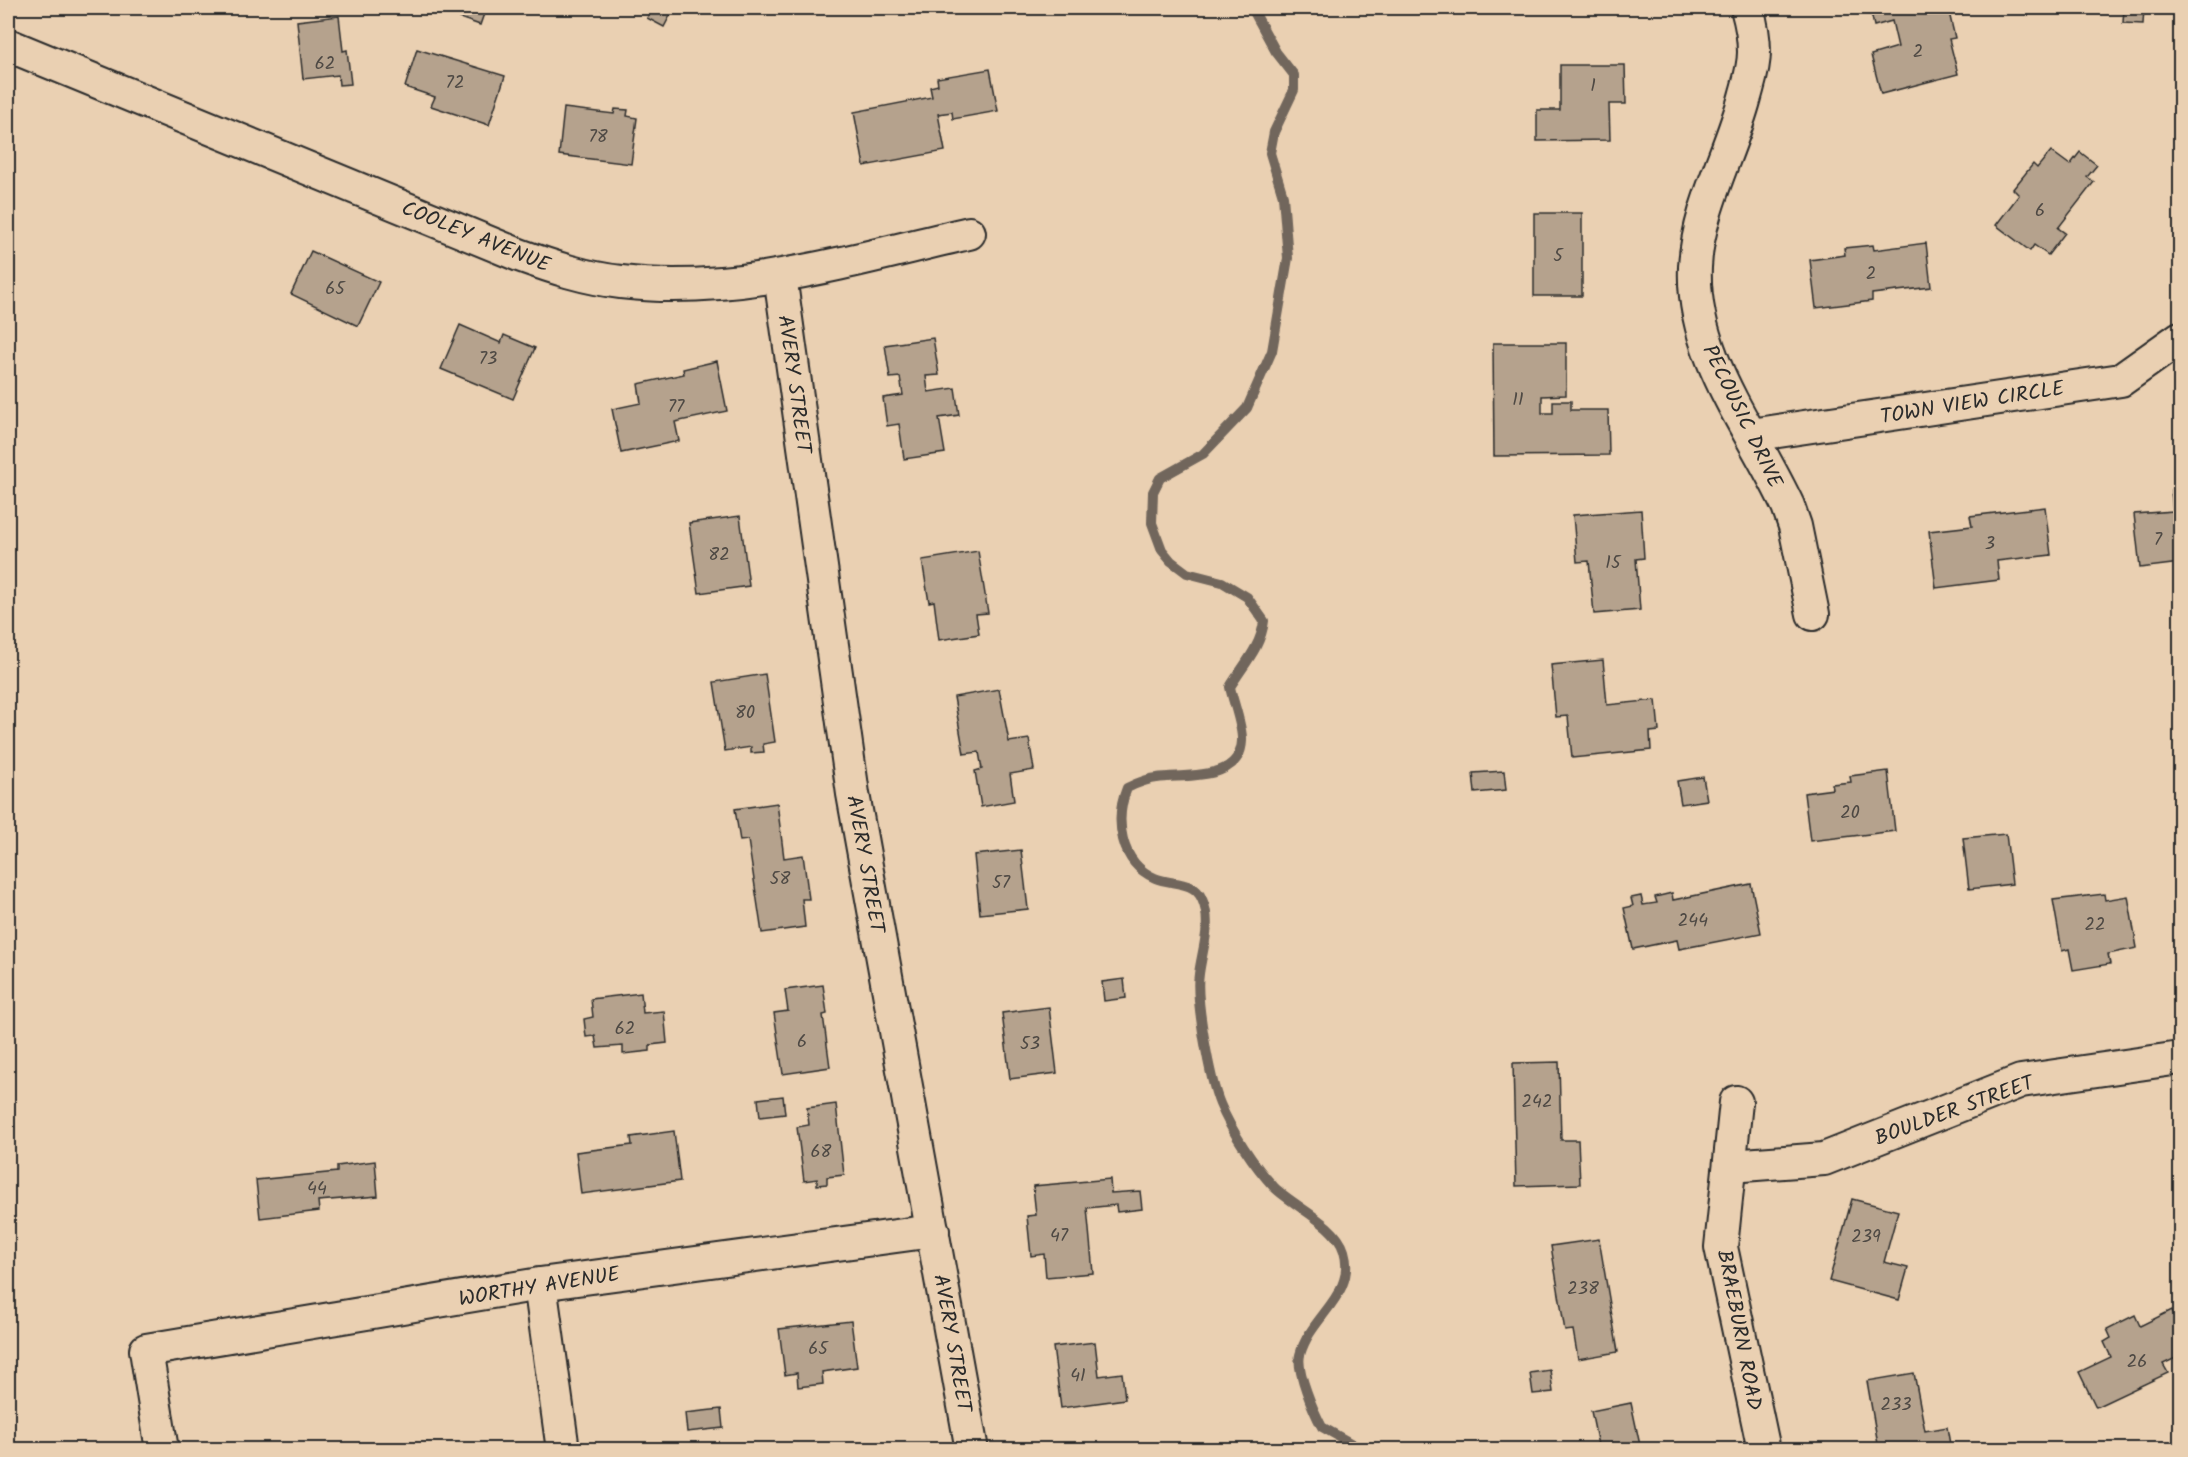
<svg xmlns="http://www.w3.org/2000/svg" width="2188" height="1457" font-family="Kalam,sans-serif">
<rect width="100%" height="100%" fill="#ead0b2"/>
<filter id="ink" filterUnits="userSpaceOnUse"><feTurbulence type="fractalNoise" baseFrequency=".0167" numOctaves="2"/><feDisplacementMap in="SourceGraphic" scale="12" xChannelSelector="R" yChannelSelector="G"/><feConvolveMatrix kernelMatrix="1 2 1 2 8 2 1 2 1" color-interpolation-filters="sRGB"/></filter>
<g filter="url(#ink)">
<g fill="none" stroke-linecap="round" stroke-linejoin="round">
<path stroke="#71665c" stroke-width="10" d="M1252 8 1276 52 1294 75V90L1274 132 1270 153 1283 196 1288 258 1272 351 1247 408 1203 454 1160 478 1153 492 1152 523 1162 550 1171 561 1187 573 1222 582 1247 597 1264 621C1261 647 1244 664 1230 687 1233 702 1243 727 1242 741 1240 782 1185 774 1157 778 1146 779 1137 783 1127 788 1114 820 1120 863 1155 878 1171 885 1194 880 1202 899 1213 923 1202 949 1199 974 1195 999 1210 1080 1220 1104 1231 1130 1254 1166 1274 1187 1293 1206 1336 1224 1344 1251 1357 1295 1310 1316 1300 1355 1296 1371 1314 1412 1322 1427L1363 1450"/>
</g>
<g fill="#b5a28d" stroke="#2b2b2b" stroke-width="1.5">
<polygon points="465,8 486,8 480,25 460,18"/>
<polygon points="652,8 674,8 664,27 647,18"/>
<polygon points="1870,8 1948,8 1955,38 1949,39 1958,74 1881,94 1871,55 1898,47 1892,21 1874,26"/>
<polygon points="2124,8 2144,8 2143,24 2123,23"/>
<polygon points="339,16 343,51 347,50 351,84 339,85 338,75 303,79 297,21"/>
<polygon points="417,49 505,76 489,125 431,106 435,97 405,87"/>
<polygon points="1560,65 1625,65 1626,104 1609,104 1610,140 1537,141 1537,110 1560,110"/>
<polygon points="990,69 998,111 953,119 952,112 938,114 945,151 864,166 854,112 932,97 930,87 938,85 937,78"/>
<polygon points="564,108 614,114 615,109 628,110 627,116 637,118 631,164 559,155"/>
<polygon points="2051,151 2070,165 2080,152 2097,165 2087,177 2094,182 2058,228 2065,233 2048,255 2034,245 2030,251 1996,225 2019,195 2013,189 2033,164 2037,168"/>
<rect x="1534" y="213" width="48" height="83"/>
<polygon points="1926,243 1931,287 1872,294 1872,301 1816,308 1810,260 1845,255 1844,248 1873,245 1874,250"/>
<polygon points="311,251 379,282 358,326 291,294"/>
<polygon points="460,325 501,343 504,335 535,348 513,399 441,369"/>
<polygon points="933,338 939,375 926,376 928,392 955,388 959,415 939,418 945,453 904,459 899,424 887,426 883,398 903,395 900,377 890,378 885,345"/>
<polygon points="1493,343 1566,343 1566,395 1542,396 1542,413 1553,413 1553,401 1571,401 1571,410 1608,410 1609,455 1494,456"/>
<polygon points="717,361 727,411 675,422 679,441 621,453 612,409 641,403 638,384 684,374 683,369"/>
<polygon points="2180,489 2180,563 2140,568 2134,514 2173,511 2171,490"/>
<polygon points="2045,507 2051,555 1997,561 1999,580 1936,588 1929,531 1972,526 1970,516"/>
<polygon points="1641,510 1644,558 1636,559 1640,610 1594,614 1589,561 1577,562 1573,515"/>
<polygon points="740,516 749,586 699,593 689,523"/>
<polygon points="978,551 988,613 976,614 979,634 939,640 934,601 929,602 922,560"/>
<polygon points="1603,660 1607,705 1656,700 1659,731 1650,732 1651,750 1572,758 1568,716 1556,717 1551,665"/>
<polygon points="765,674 775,742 763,744 764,752 751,753 751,747 725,751 714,682"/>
<polygon points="999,689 1009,742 1029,739 1034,770 1010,774 1014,801 981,807 975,771 982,769 979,752 964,754 954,697"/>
<polygon points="1504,771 1506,790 1475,793 1473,773"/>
<polygon points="1888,771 1895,831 1810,841 1804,793 1833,789 1832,784 1851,782 1850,776"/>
<polygon points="1703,777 1707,800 1681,804 1677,781"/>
<polygon points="777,803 784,858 803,855 809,899 802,899 805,927 762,933 748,840 740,841 735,809"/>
<polygon points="2006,834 2012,884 1969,889 1963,838"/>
<polygon points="1021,850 1028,909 980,914 974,855"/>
<polygon points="1751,884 1761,933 1679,949 1677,940 1633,949 1624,908 1633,906 1631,898 1641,896 1643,905 1657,903 1655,897 1672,893 1673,900"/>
<polygon points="2104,894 2105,900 2128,896 2137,948 2108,954 2110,964 2073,970 2069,949 2062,951 2053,900"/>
<polygon points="1124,979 1126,998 1104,1001 1102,982"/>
<polygon points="823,985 827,1014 823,1015 830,1067 783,1074 774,1013 788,1011 785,990"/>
<polygon points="641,993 643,1013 664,1011 667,1043 650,1045 650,1051 623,1054 623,1046 597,1048 595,1036 586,1037 584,1019 593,1017 591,999"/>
<polygon points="1049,1007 1057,1073 1010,1079 1002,1013"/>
<polygon points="1559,1062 1561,1140 1578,1140 1580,1184 1516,1186 1513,1063"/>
<polygon points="783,1096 785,1114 760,1117 758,1099"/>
<polygon points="836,1104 844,1175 827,1177 827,1184 817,1185 817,1179 804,1181 797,1127 809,1125 807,1108"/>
<polygon points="674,1131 680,1181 581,1194 576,1152 632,1145 631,1137"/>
<polygon points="375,1161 378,1196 318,1201 319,1211 260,1218 256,1180 337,1172 337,1166"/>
<polygon points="1110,1179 1111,1193 1140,1191 1142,1209 1117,1212 1116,1205 1087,1208 1093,1273 1046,1277 1044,1254 1031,1256 1027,1216 1036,1215 1033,1186"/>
<polygon points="1852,1199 1898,1211 1884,1262 1908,1268 1899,1300 1829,1281"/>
<polygon points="1599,1239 1618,1352 1578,1359 1573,1330 1565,1331 1551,1246"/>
<polygon points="2172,1310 2180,1328 2180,1356 2163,1364 2168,1373 2096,1407 2079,1372 2111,1357 2104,1342 2111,1338 2107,1329 2135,1315 2140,1326"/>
<polygon points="851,1321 857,1367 822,1372 823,1384 798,1387 797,1373 785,1375 779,1329"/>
<polygon points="1095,1342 1099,1376 1122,1373 1125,1399 1061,1408 1053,1347"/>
<polygon points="1550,1370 1553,1392 1533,1394 1530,1373"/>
<polygon points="1914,1373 1925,1431 1947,1427 1951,1450 1879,1450 1867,1381"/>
<polygon points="1631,1403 1641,1450 1599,1450 1591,1411"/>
<polygon points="721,1409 723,1428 687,1432 685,1413"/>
</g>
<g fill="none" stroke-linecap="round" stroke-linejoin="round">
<defs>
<g id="street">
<path d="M1747 8C1751 22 1754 37 1754 52 1754 68 1749 82 1745 97 1730 154 1698 207 1695 267 1691 356 1752 428 1788 506L1795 526 1813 614"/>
<path d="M8 45 519 255C552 267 585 278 621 282 738 296 855 259 969 233"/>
<polyline points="780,276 853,794 972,1450"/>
<polyline points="1751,435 2121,380 2180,338"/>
<polyline points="1736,1102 1721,1247 1764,1450"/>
<polyline points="1730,1166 1824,1159 2021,1081 2180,1058"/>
<polyline points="540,1284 563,1450"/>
<polyline points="162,1450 146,1350 540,1284 933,1231"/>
</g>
</defs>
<use href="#street" stroke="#2b2b2b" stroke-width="36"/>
<use href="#street" stroke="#ead0b2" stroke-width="32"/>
</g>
</g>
<g text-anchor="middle" stroke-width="5" stroke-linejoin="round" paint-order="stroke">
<g font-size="18" fill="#4e4944">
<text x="1918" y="57">2</text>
<text x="325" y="69">62</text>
<text x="455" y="88">72</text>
<text x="1593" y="91">1</text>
<text x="598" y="142">78</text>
<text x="2040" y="216">6</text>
<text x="1558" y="261">5</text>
<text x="1871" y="279">2</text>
<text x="335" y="294">65</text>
<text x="488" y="364">73</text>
<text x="1518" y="405">11</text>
<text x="676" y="412">77</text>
<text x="2158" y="545">7</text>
<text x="1990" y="549">3</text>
<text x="719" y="560">82</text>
<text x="1613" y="568">15</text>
<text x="745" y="718">80</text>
<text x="1850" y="818">20</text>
<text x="780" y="884">58</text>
<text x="1001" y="888">57</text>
<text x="1693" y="926">244</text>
<text x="2095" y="930">22</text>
<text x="625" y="1034">62</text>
<text x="802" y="1047">6</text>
<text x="1030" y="1049">53</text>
<text x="1537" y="1107">242</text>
<text x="821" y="1157">68</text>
<text x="317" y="1194">44</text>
<text x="1059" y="1241">47</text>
<text x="1866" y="1242">239</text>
<text x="1583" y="1294">238</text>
<text x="818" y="1354">65</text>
<text x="2137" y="1367">26</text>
<text x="1078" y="1381">41</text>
<text x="1896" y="1410">233</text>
</g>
<g font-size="21" fill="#2b2b2b" stroke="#ead0b2">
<text transform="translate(476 236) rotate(22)" y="7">COOLEY AVENUE</text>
<text transform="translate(795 384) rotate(82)" y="7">AVERY STREET</text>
<text transform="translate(1972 402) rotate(-9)" y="7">TOWN VIEW CIRCLE</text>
<text transform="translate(1743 416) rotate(64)" y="7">PECOUSIC DRIVE</text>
<text transform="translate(866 864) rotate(80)" y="7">AVERY STREET</text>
<text transform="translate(1954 1110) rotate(-20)" y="7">BOULDER STREET</text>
<text transform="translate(539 1286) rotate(-9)" y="7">WORTHY AVENUE</text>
<text transform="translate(1740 1330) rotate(79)" y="7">BRAEBURN ROAD</text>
<text transform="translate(953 1343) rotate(80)" y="7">AVERY STREET</text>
</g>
</g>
<rect width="2188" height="1457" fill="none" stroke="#ead0b2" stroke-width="30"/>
<rect x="15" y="15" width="2158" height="1427" fill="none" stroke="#2b2b2b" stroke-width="2" filter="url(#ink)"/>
</svg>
